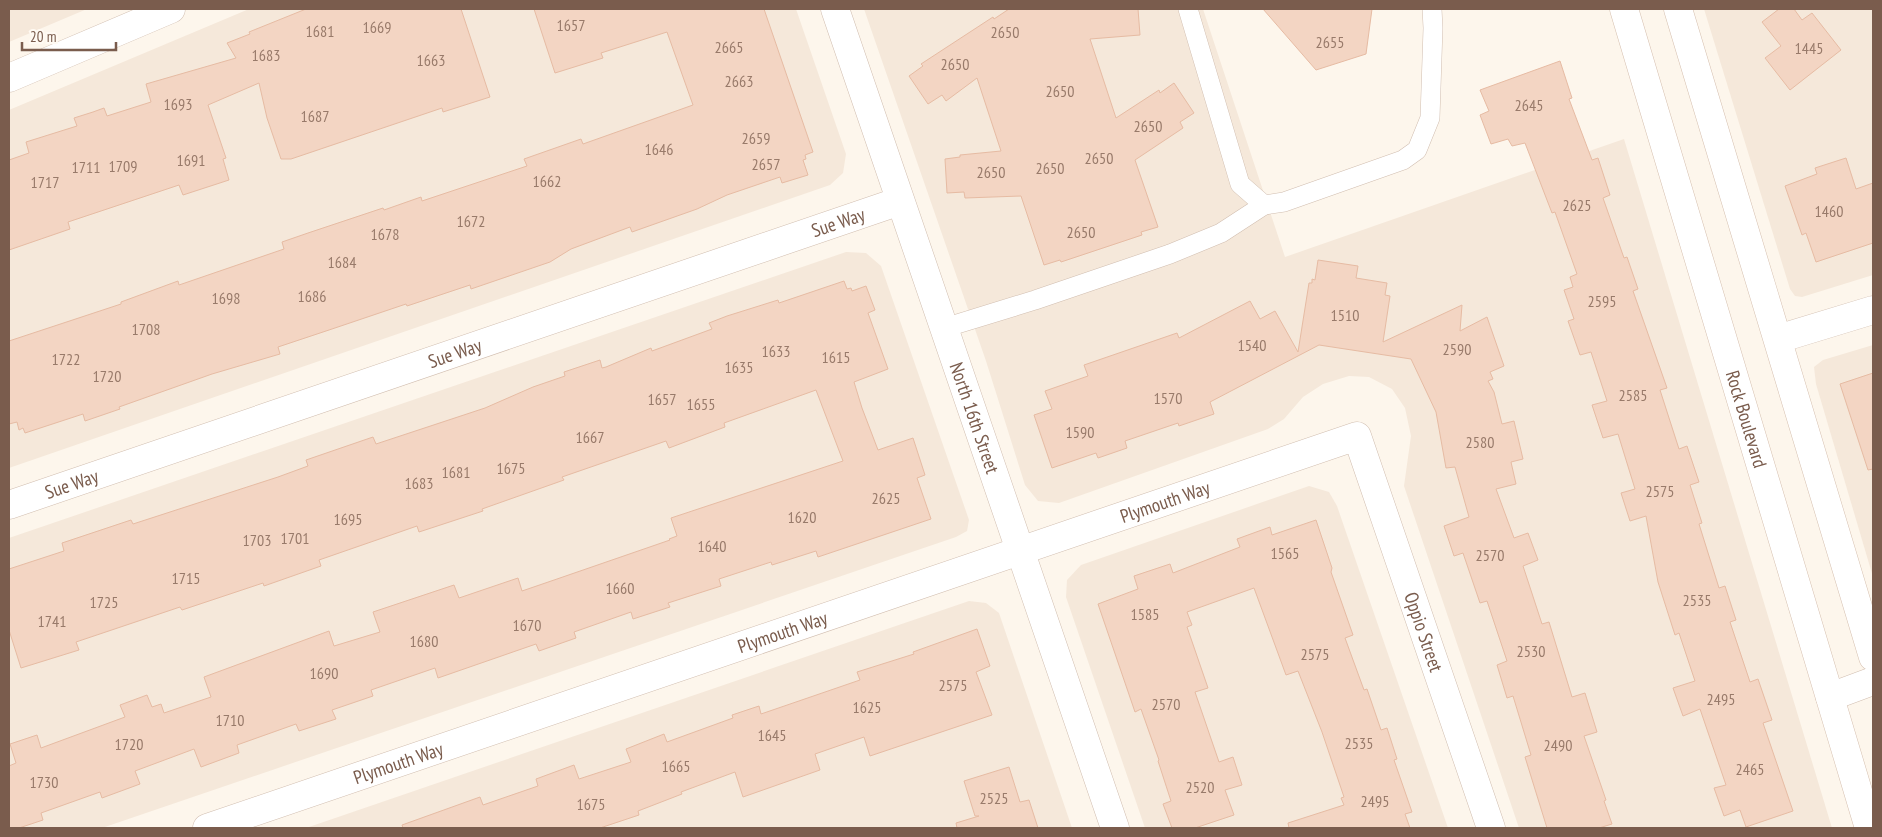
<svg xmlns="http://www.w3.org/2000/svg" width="1882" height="837" font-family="'PT Sans Narrow',sans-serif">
<rect width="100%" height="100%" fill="#fdf6ec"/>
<g fill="#f5e8da">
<polygon points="9,9 87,9 9,42"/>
<polygon points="249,9 796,9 846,154 843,173 830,185 9,468 9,110"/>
<polygon points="864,9 1203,9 1285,257 1624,139 1832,828 1519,828 1404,486 1411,436 1405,408 1392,389 1369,377 1349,376 1323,384 1303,397 1284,419 1268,429 1059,503 1038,501 1025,485 986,361"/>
<polygon points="1704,9 1873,9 1873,275 1802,297 1795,296 1790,289"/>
<polygon points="846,252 866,253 881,266 969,520 967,531 956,537 102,828 9,828 9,538"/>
<polygon points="1873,345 1873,577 1816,384 1814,367 1823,360"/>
<polygon points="1309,486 1329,492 1337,506 1448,828 1145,828 1066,597 1067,580 1081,565"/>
<polygon points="969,601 986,603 999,613 1072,828 306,828"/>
</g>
<g fill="#f3d5c3" stroke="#e6bba3">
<polygon points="306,9 461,9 490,97 443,112 442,108 291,159 281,159 267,118 259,83 208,105 226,158 223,159 229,180 183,195 179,185 68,222 70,229 9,250 9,160 29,153 26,142 77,126 74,118 93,112 104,108 107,116 151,102 146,84 236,58 227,43 250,34 249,32"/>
<polygon points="534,9 764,9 813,152 805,155 806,159 803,160 808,175 782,183 780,177 727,195 697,209 632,232 630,227 571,249 550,262 471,289 470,285 407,306 406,304 329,330 278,347 280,354 212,374 119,407 120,409 85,421 83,414 25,433 23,428 19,430 17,422 9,424 9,341 121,304 121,302 178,281 179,285 284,249 282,242 308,233 383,208 384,210 421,197 422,201 527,166 524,159 581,139 583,144 693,105 667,32 601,53 603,58 555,73"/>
<polygon points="1009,9 1138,9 1140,35 1090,39 1116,118 1159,90 1160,93 1174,83 1194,113 1180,122 1183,128 1135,160 1158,227 1141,232 1142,235 1061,262 1060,260 1044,265 1021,196 965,198 964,192 947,193 945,159 960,157 960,155 1001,151 977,78 946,101 942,95 928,104 909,76 923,66 921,64 993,17 994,19"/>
<polygon points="1263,9 1372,9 1366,54 1316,70"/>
<polygon points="1779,9 1794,9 1802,20 1812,13 1841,50 1790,90 1765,58 1781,46 1762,22"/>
<polygon points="1560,61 1572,98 1569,99 1592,160 1598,158 1610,195 1603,198 1624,258 1627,257 1638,289 1633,291 1667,388 1660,390 1679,449 1687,446 1699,482 1690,485 1702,523 1699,524 1719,588 1725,586 1736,620 1730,622 1750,682 1758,679 1772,720 1763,723 1793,811 1746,827 1740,810 1724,816 1714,788 1726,785 1700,709 1683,716 1673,688 1695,681 1679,633 1675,635 1658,582 1646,516 1630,521 1621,493 1635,489 1618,434 1603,438 1592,405 1607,401 1591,352 1580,355 1568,321 1574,319 1564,290 1573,287 1570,277 1577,274 1555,212 1552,213 1525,143 1512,146 1508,139 1491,144 1480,115 1489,111 1480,90"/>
<polygon points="1846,158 1856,189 1873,183 1873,243 1816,262 1806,233 1802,235 1785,186 1817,174 1815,168"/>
<polygon points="1318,260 1358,266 1356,278 1387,283 1385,295 1390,296 1383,342 1462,305 1460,331 1487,317 1504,366 1490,372 1493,379 1488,381 1494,392 1502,424 1514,421 1523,459 1511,462 1516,484 1496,489 1514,538 1528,533 1538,560 1523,566 1542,624 1549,622 1572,697 1585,693 1597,732 1584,736 1606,800 1604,801 1612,824 1599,828 1547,828 1525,757 1531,755 1513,696 1507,698 1497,665 1507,661 1487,601 1480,603 1463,553 1454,556 1444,526 1469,517 1455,467 1446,468 1436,412 1411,359 1319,345 1210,402 1214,414 1179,426 1178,423 1125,441 1127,448 1098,458 1096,453 1052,468 1034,415 1052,409 1045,391 1088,376 1084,365 1177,333 1179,338 1250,301 1260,319 1275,311 1298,352 1309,283 1312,283 1312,279 1315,280"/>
<polygon points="844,281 847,289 851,288 852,291 866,286 875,310 868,313 888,369 854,382 862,408 878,450 913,438 925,475 917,478 931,519 818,557 816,551 772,565 771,562 719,579 721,586 668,603 670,607 633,619 631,612 574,632 576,638 539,651 536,644 438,678 435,668 371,690 373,696 332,710 336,719 299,731 296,724 237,745 239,753 201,767 194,749 135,771 140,784 102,798 100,792 41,813 43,820 19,828 9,828 9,766 16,763 10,744 37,735 41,748 125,717 120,705 147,695 152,707 161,704 164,713 211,697 204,677 329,631 334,646 380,632 373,612 454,585 459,598 518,578 522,591 557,579 670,540 669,539 677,536 671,518 843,461 816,390 724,423 725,427 669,448 666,441 562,477 564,480 482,509 483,511 419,532 417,526 319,560 321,566 264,586 263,583 182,610 180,607 76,642 79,650 21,668 9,630 9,569 64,551 62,543 131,520 133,524 278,477 308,466 306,460 373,437 376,444 485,408 533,387 565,376 564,372 600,360 602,368 606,367 651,348 652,351 712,329 709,323 727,316 778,300 779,303"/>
<polygon points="1873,373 1873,469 1868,470 1840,384"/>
<polygon points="1316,520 1332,568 1331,572 1353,635 1345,638 1364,690 1367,689 1381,730 1387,728 1397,759 1394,760 1412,812 1405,814 1410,828 1289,828 1288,823 1344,805 1341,798 1344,797 1322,732 1298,671 1286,675 1254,588 1187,612 1192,625 1187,627 1208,688 1195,692 1219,762 1233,757 1242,785 1225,790 1234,815 1195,828 1172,828 1163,804 1171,801 1158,761 1159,760 1141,709 1135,712 1098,604 1138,589 1134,576 1170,564 1173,573 1240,547 1237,539 1270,527 1272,535"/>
<polygon points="977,629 990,666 976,672 992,715 870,756 864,737 815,754 820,770 743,797 735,772 681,792 682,794 638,811 639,815 600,828 403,828 402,825 480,797 483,805 538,786 536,779 574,765 579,779 631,762 626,749 664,734 667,742 733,718 732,715 759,706 761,714 860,680 857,672 914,654 913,652"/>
<polygon points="1009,767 1020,802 1029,800 1038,828 957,828 956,823 979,816 975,816 964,781"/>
</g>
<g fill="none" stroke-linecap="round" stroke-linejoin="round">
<defs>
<g id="lane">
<polyline points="1188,9 1240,184 1264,205 1284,202 1403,160 1417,150 1430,118 1433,28 1432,9"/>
<polyline points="944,328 1035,300 1170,254 1221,233 1264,205"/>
</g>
<g id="street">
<path id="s1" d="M835 9 1115 828"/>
<polyline points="9,78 171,9"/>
<polyline points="1778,339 1873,310"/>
<path id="s2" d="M9 505 900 201"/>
<polyline points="1830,697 1873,681"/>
<path id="s3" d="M207 828 1357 436 1491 828"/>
</g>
<g id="secondary">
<path id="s4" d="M1624 9 1869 828"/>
<polyline points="1678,9 1873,657"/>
</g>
</defs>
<use href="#lane" stroke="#d1beb0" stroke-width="20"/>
<use href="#street" stroke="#d1beb0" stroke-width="29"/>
<use href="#secondary" stroke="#d6c0b0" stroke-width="29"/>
<use href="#lane" stroke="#fff" stroke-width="19"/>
<use href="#street" stroke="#fff" stroke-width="28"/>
<use href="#secondary" stroke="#fff" stroke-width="28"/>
</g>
<g text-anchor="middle" stroke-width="4.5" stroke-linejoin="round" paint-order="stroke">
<g font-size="16" fill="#987a6a">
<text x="571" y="31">1657</text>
<text x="377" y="33">1669</text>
<text x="320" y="37">1681</text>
<text x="1005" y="38">2650</text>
<text x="1330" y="48">2655</text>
<text x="729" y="53">2665</text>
<text x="1809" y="54">1445</text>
<text x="266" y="61">1683</text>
<text x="431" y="66">1663</text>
<text x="955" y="70">2650</text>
<text x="739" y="87">2663</text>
<text x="1060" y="97">2650</text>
<text x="178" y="110">1693</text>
<text x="1529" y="111">2645</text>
<text x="315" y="122">1687</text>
<text x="1148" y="132">2650</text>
<text x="756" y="144">2659</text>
<text x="659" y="155">1646</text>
<text x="1099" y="164">2650</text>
<text x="191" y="166">1691</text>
<text x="766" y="170">2657</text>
<text x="123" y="172">1709</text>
<text x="86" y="173">1711</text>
<text x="1050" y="174">2650</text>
<text x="991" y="178">2650</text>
<text x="547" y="187">1662</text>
<text x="45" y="188">1717</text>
<text x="1577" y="211">2625</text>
<text x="1829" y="217">1460</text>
<text x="471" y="227">1672</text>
<text x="1081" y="238">2650</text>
<text x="385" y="240">1678</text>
<text x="342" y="268">1684</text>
<text x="312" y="302">1686</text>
<text x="226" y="304">1698</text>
<text x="1602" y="307">2595</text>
<text x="1345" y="321">1510</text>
<text x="146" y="335">1708</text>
<text x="1252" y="351">1540</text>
<text x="1457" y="355">2590</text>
<text x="776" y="357">1633</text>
<text x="836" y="363">1615</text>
<text x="66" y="365">1722</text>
<text x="739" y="373">1635</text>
<text x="107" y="382">1720</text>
<text x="1633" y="401">2585</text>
<text x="1168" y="404">1570</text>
<text x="662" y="405">1657</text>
<text x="701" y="410">1655</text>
<text x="1080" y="438">1590</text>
<text x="590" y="443">1667</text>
<text x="1480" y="448">2580</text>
<text x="511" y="474">1675</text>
<text x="456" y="478">1681</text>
<text x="419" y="489">1683</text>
<text x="1660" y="497">2575</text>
<text x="886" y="504">2625</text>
<text x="802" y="523">1620</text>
<text x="348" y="525">1695</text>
<text x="295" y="544">1701</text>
<text x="257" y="546">1703</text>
<text x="712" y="552">1640</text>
<text x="1285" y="559">1565</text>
<text x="1490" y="561">2570</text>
<text x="186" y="584">1715</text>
<text x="620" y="594">1660</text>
<text x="1697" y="606">2535</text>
<text x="104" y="608">1725</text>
<text x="1145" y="620">1585</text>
<text x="52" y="627">1741</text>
<text x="527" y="631">1670</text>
<text x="424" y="647">1680</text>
<text x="1531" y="657">2530</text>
<text x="1315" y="660">2575</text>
<text x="324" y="679">1690</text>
<text x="953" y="691">2575</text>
<text x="1721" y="705">2495</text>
<text x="1166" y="710">2570</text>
<text x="867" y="713">1625</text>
<text x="230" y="726">1710</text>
<text x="772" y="741">1645</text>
<text x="1359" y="749">2535</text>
<text x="129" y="750">1720</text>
<text x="1558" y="751">2490</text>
<text x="676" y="772">1665</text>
<text x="1750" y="775">2465</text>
<text x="44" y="788">1730</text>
<text x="1200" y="793">2520</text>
<text x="994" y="804">2525</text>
<text x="1375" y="807">2495</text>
<text x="591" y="810">1675</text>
</g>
<g font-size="19" fill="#7a5c4d" stroke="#fffaf3">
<text dy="7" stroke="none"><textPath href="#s2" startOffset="876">Sue Way</textPath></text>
<text dy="7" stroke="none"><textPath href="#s2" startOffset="471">Sue Way</textPath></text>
<text dy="7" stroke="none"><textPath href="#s1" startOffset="432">North 16th Street</textPath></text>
<text dy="7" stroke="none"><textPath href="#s4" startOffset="428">Rock Boulevard</textPath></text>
<text dy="7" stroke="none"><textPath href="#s2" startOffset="66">Sue Way</textPath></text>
<text dy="7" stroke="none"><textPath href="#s3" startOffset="1012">Plymouth Way</textPath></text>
<text dy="7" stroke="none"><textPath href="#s3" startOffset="608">Plymouth Way</textPath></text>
<text dy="7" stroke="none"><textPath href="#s3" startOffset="1422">Oppio Street</textPath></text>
<text dy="7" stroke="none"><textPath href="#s3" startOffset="202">Plymouth Way</textPath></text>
</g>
</g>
<rect width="1882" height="837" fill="none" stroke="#7a5c4d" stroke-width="20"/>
<path d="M22 42v8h94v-8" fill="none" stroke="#7a5c4d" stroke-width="2.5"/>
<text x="30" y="42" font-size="15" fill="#7a5c4d" stroke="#fffaf3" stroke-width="4" paint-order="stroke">20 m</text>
</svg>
